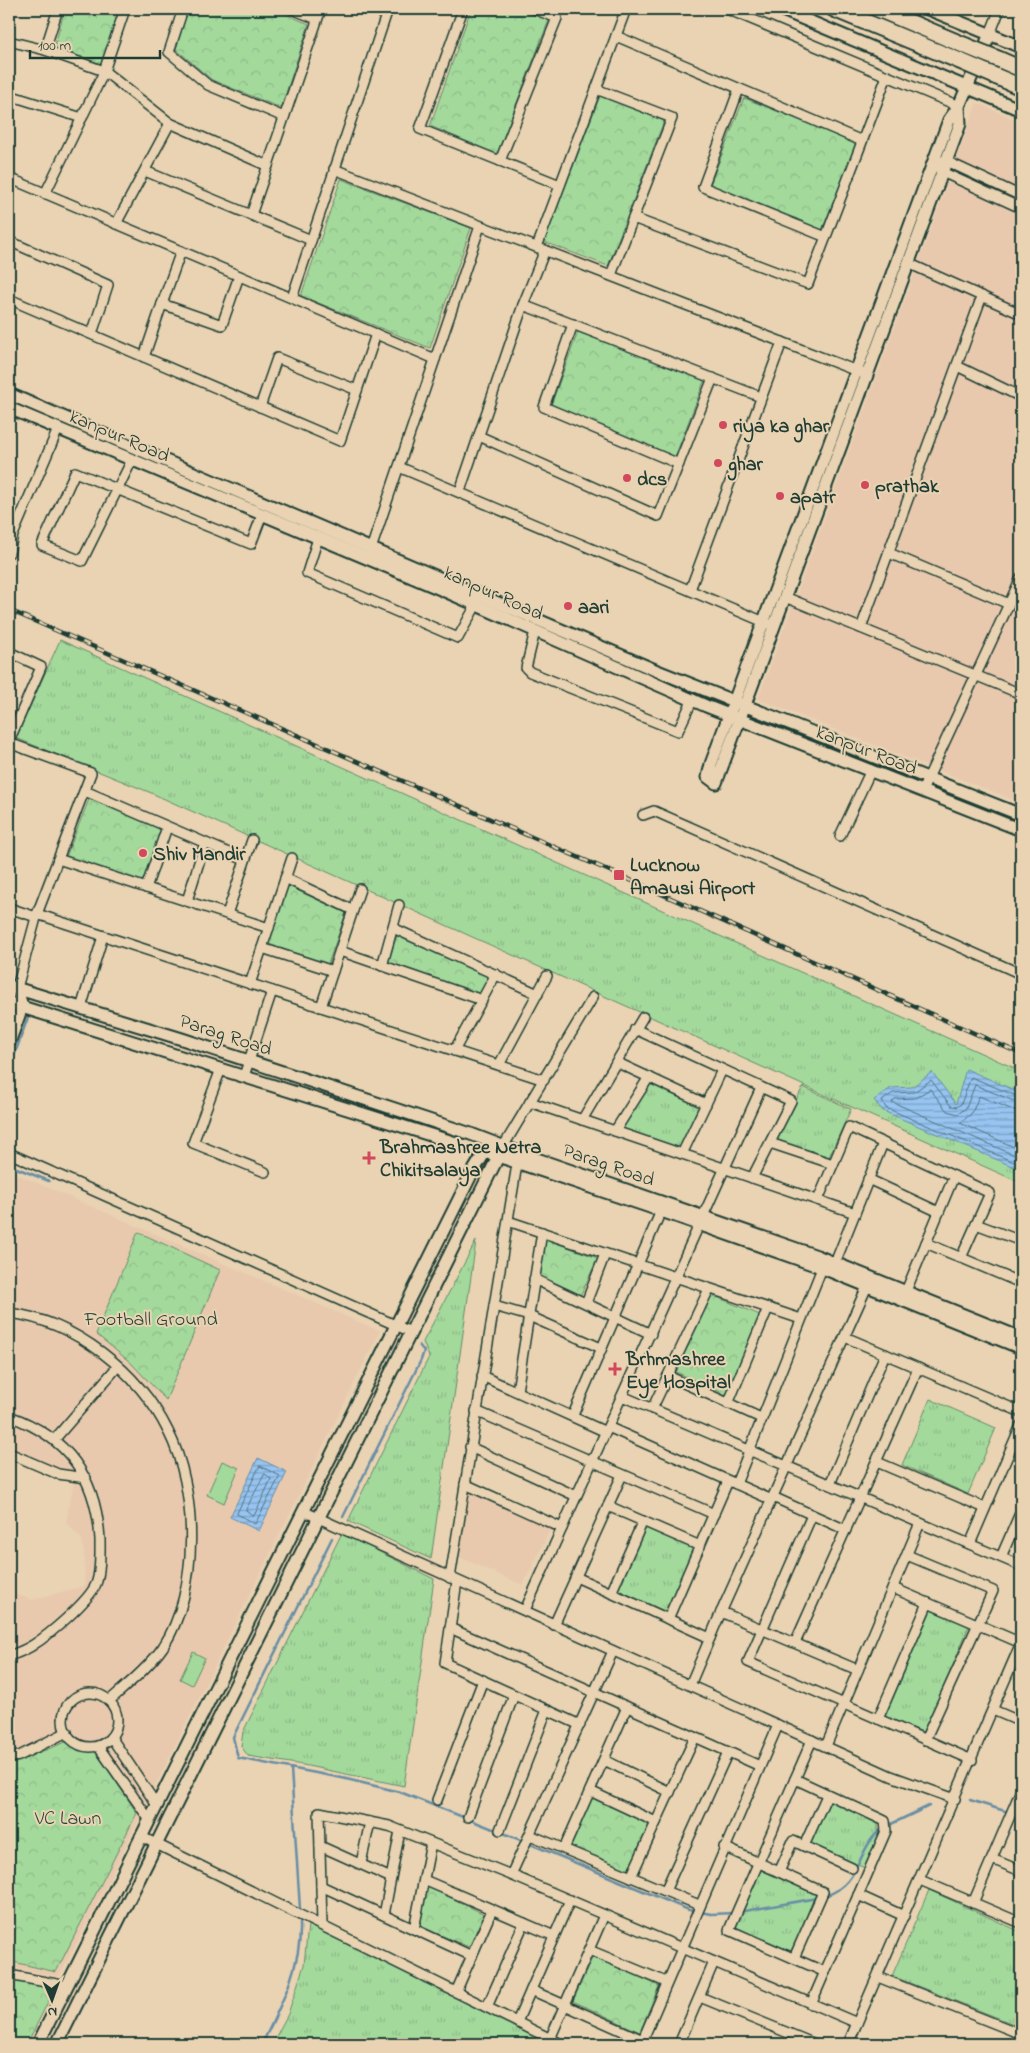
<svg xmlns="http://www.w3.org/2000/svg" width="1030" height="2053" font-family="'Indie Flower',sans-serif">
<defs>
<pattern id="grass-tufts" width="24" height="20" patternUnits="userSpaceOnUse" patternTransform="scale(1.25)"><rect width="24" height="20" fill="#a4d99c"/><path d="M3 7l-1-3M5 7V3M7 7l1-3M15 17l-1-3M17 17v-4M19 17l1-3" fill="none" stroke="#8dbb87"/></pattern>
<pattern id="forest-crowns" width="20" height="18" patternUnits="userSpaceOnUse" patternTransform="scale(1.25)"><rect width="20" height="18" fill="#a4d99c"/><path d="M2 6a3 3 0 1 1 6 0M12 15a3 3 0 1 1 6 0" fill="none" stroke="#8dbb87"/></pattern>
<pattern id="water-rules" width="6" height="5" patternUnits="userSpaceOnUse" patternTransform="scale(1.25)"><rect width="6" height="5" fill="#97c4f1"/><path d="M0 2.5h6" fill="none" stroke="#7ba0c4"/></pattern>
</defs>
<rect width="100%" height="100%" fill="#e9d3b2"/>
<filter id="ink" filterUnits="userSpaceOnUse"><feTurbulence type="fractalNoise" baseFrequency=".02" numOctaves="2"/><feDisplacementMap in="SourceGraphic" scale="10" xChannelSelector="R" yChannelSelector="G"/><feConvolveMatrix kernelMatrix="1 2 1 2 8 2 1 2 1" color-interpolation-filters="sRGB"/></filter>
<g filter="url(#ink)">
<g fill="#e8c9ae">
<polygon points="977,103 1021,122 1021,803 758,699"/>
<polygon points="9,1171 380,1331 94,1910 59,1977 9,1967 9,1592 33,1600 84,1586 85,1560 82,1539 66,1522 74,1482 9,1450"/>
<polygon points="469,1490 551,1528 523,1585 459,1557"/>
</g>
<g fill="url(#grass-tufts)" stroke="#628b68">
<polygon points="60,640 1021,1071 1021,1183 149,792 16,738"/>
<polygon points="649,1082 699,1106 680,1148 622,1128"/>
<polygon points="803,1087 851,1109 829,1157 775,1140"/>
<polygon points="476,1241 431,1559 348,1521 429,1357 423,1342"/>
<polygon points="930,1399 996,1428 968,1494 902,1465"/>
<polygon points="643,1525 695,1548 666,1612 614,1588"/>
<polygon points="342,1533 434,1579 404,1786 303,1765 248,1756 241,1746 243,1732"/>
<polygon points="928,1609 969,1626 925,1733 884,1716"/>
<polygon points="827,1799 878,1821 878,1838 865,1868 807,1844"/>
<polygon points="761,1870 816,1894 792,1952 735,1928"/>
<polygon points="929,1890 1021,1932 1021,2027 892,1976"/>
<polygon points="308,1925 550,2044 272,2044 288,2014 304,1965"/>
</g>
<g fill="url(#forest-crowns)" stroke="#628b68">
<polygon points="65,9 120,9 102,65 54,48"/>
<polygon points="188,9 273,9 309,24 281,108 212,80 176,49"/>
<polygon points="471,9 521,9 549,20 497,154 430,126"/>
<polygon points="600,96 664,121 608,266 544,242"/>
<polygon points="744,98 857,143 822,230 710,185"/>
<polygon points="341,179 471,228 430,348 301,296"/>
<polygon points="578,332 705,379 675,457 551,405"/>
<polygon points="90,797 162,828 144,883 66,857"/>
<polygon points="286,885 346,913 328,964 267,944"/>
<polygon points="397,935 489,977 480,994 388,964"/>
<polygon points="138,1232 220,1270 166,1400 130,1362 96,1334"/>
<polygon points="545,1239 598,1258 580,1296 539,1277"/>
<polygon points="712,1295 760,1315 727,1395 676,1372"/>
<polygon points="66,1742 83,1751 96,1752 137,1813 56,1972 9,1961 9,1764"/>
<polygon points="592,1797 651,1823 630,1871 571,1846"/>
<polygon points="427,1886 484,1914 469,1947 419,1926"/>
<polygon points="593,1956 659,1986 640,2032 573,2001"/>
<polygon points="9,1979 55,1988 27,2044 9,2044"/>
</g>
<g fill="#a4d99c" stroke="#628b68">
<polygon points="222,1461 239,1468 224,1503 207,1495"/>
<polygon points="193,1652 205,1658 192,1685 180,1679"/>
</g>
<g fill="url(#water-rules)" stroke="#678ea5">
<polygon points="966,1069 1021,1093 1021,1170 883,1111 874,1100 891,1088 912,1087 932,1072 956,1104"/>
<polygon points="258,1458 287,1472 259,1531 230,1517"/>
</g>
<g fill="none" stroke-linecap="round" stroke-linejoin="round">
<g stroke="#4f7380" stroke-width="1">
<polyline points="1021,1098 971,1077 961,1104 957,1107 951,1106 931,1080 914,1092 893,1093 882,1101 886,1108 1021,1165"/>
<polyline points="1021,1104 975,1085 966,1108 958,1114 947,1111 930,1089 915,1098 895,1099 892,1102 1021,1158"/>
<polyline points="1021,1111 1013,1110 979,1096 972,1113 960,1123 1021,1150"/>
<polygon points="260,1466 280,1476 255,1524 237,1514"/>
<polygon points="265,1474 271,1479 255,1514 252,1515 246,1510"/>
</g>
<g stroke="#678ea5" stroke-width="2.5">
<polyline points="9,976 12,977"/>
<polyline points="9,1070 28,1017"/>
<polyline points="9,1165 49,1181"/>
<polyline points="343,1517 421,1360 424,1351 419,1345"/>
<polyline points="332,1538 233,1737 238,1758 342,1778 400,1792 523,1841"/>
<polyline points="291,1769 300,1909"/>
<polyline points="970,1800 1008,1812"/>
<polyline points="1013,1814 1021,1817"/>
<polyline points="887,1826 929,1806"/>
<polyline points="528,1843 689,1910 711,1914 734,1913"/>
<path d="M825 1896C863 1883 856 1847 883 1828"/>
<polyline points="739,1912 817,1898"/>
<path d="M262 2044C280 2007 302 1966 300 1923"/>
</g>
<defs>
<g id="street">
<polyline points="58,9 45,50 104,71 170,123 268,166"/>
<polyline points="183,9 169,52 208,85 284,117"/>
<polyline points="292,9 317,19"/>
<polyline points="463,9 420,129 560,185"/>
<polyline points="727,9 959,106"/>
<polyline points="990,34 1000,9"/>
<polyline points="616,36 862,141"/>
<polyline points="9,41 45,50"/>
<polyline points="596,89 672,118 611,275"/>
<polyline points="739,89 703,187 826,237"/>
<polyline points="9,95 82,118"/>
<polyline points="500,161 557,18 534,9"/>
<polyline points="941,161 946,161 1021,196"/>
<polyline points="938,167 942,172 1021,208"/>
<polyline points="334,169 862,373"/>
<polyline points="145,171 311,240"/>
<polyline points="9,178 435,359"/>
<polyline points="45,194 103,74 125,9"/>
<polyline points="251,215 321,9"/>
<polyline points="633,218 808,284 887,76"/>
<polyline points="116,224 170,123"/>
<polyline points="9,241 108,285 92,334"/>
<polyline points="537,247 626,9"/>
<polyline points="181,251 162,304 222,325 239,276"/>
<polyline points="908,263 1021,314"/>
<polyline points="292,298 388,9"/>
<polyline points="9,299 340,441 376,334"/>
<polyline points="523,305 761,397"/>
<polyline points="573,324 544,407 679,464"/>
<polyline points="144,357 162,304"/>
<polyline points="957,366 1021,397"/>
<polyline points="260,407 277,358 357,390"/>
<polyline points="479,436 658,516 713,378"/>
<polyline points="132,460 82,561 42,545 75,472 251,544 262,515"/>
<polyline points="399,467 769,624"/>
<polyline points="460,491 523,305 545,250"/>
<polyline points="318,538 307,573 458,638 476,605"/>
<polyline points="9,553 13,535 58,429"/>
<polyline points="889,553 1009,604"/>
<polyline points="369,555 480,226"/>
<polyline points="690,590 782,342"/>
<polyline points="785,597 1021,694"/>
<polyline points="861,628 982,296"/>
<polyline points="535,631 526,668 530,672 678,731 693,699"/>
<polyline points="9,652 41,667 9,741"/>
<polyline points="9,743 91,773 37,914 17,988"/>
<polyline points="85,791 245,860"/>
<polyline points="922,791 1021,578"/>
<polyline points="643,815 654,811 1021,974"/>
<polyline points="840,836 871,770"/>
<polyline points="58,859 269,928"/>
<polyline points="285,878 353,910"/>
<polyline points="146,888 167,827"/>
<polyline points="187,901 205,843"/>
<polyline points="9,908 36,917"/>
<polyline points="37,914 544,1080"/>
<polyline points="227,914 252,840"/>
<polyline points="393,928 538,994"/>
<polyline points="262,948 333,971"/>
<polyline points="340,951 482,1000"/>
<polyline points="382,966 399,905"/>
<polyline points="250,984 292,858"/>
<polyline points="321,1007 360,889"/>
<polyline points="81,1008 103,936"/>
<polyline points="635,1029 791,1101 752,1178"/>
<polyline points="454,1051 496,974"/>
<polyline points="616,1062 706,1104"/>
<polyline points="499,1065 547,976"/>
<polyline points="221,1069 193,1143 265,1172"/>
<polyline points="244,1076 272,991"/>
<polyline points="530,1102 855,1213"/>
<polyline points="582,1120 643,1017"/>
<polyline points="615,1131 649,1077"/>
<polyline points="770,1143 833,1164"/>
<polyline points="503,1147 593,997"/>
<polyline points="9,1153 411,1332"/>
<polyline points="682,1154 722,1070"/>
<polyline points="868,1179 939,1212"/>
<polyline points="818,1200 849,1127 990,1193 961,1258"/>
<polyline points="508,1221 801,1319"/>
<polyline points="976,1224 1021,1241"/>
<polyline points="926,1243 1021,1283"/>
<polyline points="835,1263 883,1143"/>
<polyline points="534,1279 651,1334"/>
<polyline points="906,1291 954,1176"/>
<polyline points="586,1303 605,1254"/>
<polyline points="494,1306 529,1316 601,1348"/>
<path d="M9 1313C75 1321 139 1372 168 1431 198 1489 200 1591 163 1647 149 1667 127 1685 109 1701"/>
<polyline points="845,1337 1021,1412"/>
<polyline points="482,1376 606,1432"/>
<polyline points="668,1376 761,1418"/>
<polyline points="517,1391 542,1232"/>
<polyline points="622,1396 1021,1566"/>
<polyline points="728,1404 768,1308"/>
<polyline points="652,1409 709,1289"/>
<polyline points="476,1411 714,1514"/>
<polyline points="573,1415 661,1211"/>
<path d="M9 1416C68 1437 96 1477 100 1539 100 1552 101 1572 96 1584 89 1601 49 1635 33 1645 26 1650 17 1653 9 1656"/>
<polyline points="608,1427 772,1500"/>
<polyline points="54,1440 118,1366"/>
<polyline points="470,1447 576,1496"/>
<polyline points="9,1453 58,1474 86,1478"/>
<polyline points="877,1462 985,1508"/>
<polyline points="465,1484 562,1528"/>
<polyline points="736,1484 822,1268"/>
<polyline points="830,1484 885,1354"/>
<polyline points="773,1497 846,1530"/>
<polyline points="608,1506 700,1546"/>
<polyline points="303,1511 891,1776 955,1799"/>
<polyline points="812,1515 748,1662 972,1760"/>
<polyline points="970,1544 1021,1425"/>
<polyline points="907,1555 993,1591 925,1740"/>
<polyline points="1001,1557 1021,1511"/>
<polyline points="576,1577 710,1638"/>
<polyline points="450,1578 518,1158"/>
<polyline points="457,1581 445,1663 580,1725"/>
<polyline points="893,1588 1021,1643"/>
<polyline points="611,1593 643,1521"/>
<polyline points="525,1610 761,1088"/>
<polyline points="721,1612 858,1670"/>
<polyline points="668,1619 728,1481"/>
<polyline points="554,1625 622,1475"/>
<polyline points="450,1628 760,1766"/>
<polyline points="795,1643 918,1368"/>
<polyline points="690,1685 718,1619 869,1282"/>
<circle cx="90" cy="1720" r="27"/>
<polyline points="993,1710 1021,1722"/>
<polyline points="878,1719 928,1603"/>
<polyline points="111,1737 156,1804"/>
<polyline points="812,1740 729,1930 825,1972"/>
<polyline points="98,1746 149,1819"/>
<polyline points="826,1746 920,1523"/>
<polyline points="9,1758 19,1756 67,1732"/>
<polyline points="604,1760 670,1792"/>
<polyline points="795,1779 885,1821 886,1831 811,2004"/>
<polyline points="590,1791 656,1822"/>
<polyline points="437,1800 483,1680"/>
<polyline points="468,1817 514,1695"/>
<polyline points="500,1830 547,1710"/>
<polyline points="530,1835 699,1905"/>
<polyline points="140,1836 561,2044"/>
<polyline points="320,1846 391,1878"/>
<polyline points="804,1846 827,1795"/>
<polyline points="724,1847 823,1892 794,1958"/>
<polyline points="564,1849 627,1707"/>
<polyline points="992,1859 1021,1871"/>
<polyline points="361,1863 370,1822"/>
<polyline points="779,1872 793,1841 852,1868"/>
<polyline points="511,1875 613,1651"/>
<polyline points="631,1877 695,1737"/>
<polyline points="424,1880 554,1936"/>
<polyline points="920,1880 1021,1923"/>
<polyline points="321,1886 472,1956"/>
<polyline points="665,1891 728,1752"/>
<polyline points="858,1895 904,1916"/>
<polyline points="973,1903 1021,1790"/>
<polyline points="384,1915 400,1831"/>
<polyline points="322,1925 319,1812 389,1826 511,1875 857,2023"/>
<polyline points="414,1929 431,1843"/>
<polyline points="589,1950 666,1982"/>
<polyline points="9,1975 67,1986"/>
<polyline points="878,1977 1021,2034"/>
<polyline points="531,1990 643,2040"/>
<polyline points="456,1992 492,1910"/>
<polyline points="700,1997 815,2044"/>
<polyline points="487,2007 524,1923"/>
<polyline points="517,2022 570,1900"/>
<polyline points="550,2039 604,1915"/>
<polyline points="641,2044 778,1725"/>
<polyline points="679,2044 714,1962"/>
<polyline points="848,2044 1021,1643"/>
</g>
<g id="secondary">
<polyline points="780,9 1021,110"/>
<polyline points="928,9 1021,47"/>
<polyline points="959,106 960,124 716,783 708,777 711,764 949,120 959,106 990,34"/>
<polyline points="9,394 655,670 1021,815"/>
<polyline points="9,408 438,588 706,706 1021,830"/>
<polyline points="9,986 182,1039 468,1133 534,1158 817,1256 1021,1338"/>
<polyline points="9,1003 507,1159 647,1206 815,1265 1021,1348"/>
<polyline points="9,1043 22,1007 17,988"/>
<polyline points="38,2044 471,1175 485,1152 490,1151"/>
<polyline points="57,2044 501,1151"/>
</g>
<g id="highway">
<polyline points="834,9 960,61"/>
<polyline points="878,9 966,46"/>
<polyline points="998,59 1021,69"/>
<polyline points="995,76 1021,87"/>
</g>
</defs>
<use href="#street" stroke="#1f3d34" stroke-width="12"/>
<use href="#secondary" stroke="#1f3d34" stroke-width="15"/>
<use href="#highway" stroke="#1f3d34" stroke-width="19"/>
<use href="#street" stroke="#e9d3b2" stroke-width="9"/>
<use href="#secondary" stroke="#e9d3b2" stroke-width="11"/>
<use href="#highway" stroke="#e9d3b2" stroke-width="15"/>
<defs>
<polyline id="rail" points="9,610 619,875 1021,1054"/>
</defs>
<use href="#rail" stroke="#1f3d34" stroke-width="4.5"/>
<use href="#rail" stroke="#e9d3b2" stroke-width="2.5" stroke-dasharray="8" stroke-linecap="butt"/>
<defs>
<g id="highway-bridge">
<polyline points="966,46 998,59"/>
<polyline points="960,61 995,76"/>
</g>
</defs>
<use href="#highway-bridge" stroke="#1f3d34" stroke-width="19" stroke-linecap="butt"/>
<use href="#highway-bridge" stroke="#e9d3b2" stroke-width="15"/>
</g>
</g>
<g fill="#d1495b" stroke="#e9d3b2" stroke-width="2">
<circle cx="723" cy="425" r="5"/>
<circle cx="718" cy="463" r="5"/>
<circle cx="627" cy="478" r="5"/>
<circle cx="865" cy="485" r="5"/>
<circle cx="780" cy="496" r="5"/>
<circle cx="568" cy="606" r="5"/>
<circle cx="143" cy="853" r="5"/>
<rect x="613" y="869" width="12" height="12" rx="2.5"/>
<path d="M366.5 1150.5h5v5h5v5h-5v5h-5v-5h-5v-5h5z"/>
<path d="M612.5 1361.5h5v5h5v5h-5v5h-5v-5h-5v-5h5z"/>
</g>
<g text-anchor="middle" stroke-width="4" stroke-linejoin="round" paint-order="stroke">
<g font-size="20" font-weight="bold" fill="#1f3d34" stroke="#e9d3b2" text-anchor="start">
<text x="733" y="432">riya ka ghar</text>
<text x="728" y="470">ghar</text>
<text x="637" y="485">dcs</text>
<text x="875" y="492">prathak</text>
<text x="790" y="503">apatr</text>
<text x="578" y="613">aari</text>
<text x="153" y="860">Shiv Mandir</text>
<text x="630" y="871">Lucknow<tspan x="630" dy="23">Amausi Airport</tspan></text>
<text x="380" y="1153">Brahmashree Netra<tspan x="380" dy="23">Chikitsalaya</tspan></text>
<text x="626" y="1365">Brhmashree<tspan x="626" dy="23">Eye Hospital</tspan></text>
</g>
<g font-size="20" fill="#1f3d34" stroke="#e9d3b2">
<text transform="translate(120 435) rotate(23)" y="7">kanpur Road</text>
<text transform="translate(494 592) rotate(24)" y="7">kanpur Road</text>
<text transform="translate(867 749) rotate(21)" y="7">kanpur Road</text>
<text transform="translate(226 1034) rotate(18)" y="7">Parag Road</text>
<text transform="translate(609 1164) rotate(19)" y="7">Parag Road</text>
</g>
<g font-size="20" fill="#264539" stroke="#e9d3b2">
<text x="151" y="1325">Football Ground</text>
<text x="68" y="1824">VC Lawn</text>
</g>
</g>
<rect width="1030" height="2053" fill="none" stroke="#e9d3b2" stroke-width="30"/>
<rect x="15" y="15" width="1000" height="2023" fill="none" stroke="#1f3d34" stroke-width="2" filter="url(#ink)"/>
<g transform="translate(52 2000) rotate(178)" stroke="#e9d3b2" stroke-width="4" paint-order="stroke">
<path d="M0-4L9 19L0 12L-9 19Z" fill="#1f3d34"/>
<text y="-8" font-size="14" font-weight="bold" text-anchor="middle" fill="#1f3d34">N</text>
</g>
<path d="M30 50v8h130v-8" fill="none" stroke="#1f3d34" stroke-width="2.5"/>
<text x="38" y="50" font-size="15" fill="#1f3d34" stroke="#e9d3b2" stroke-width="4" paint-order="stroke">100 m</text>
</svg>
